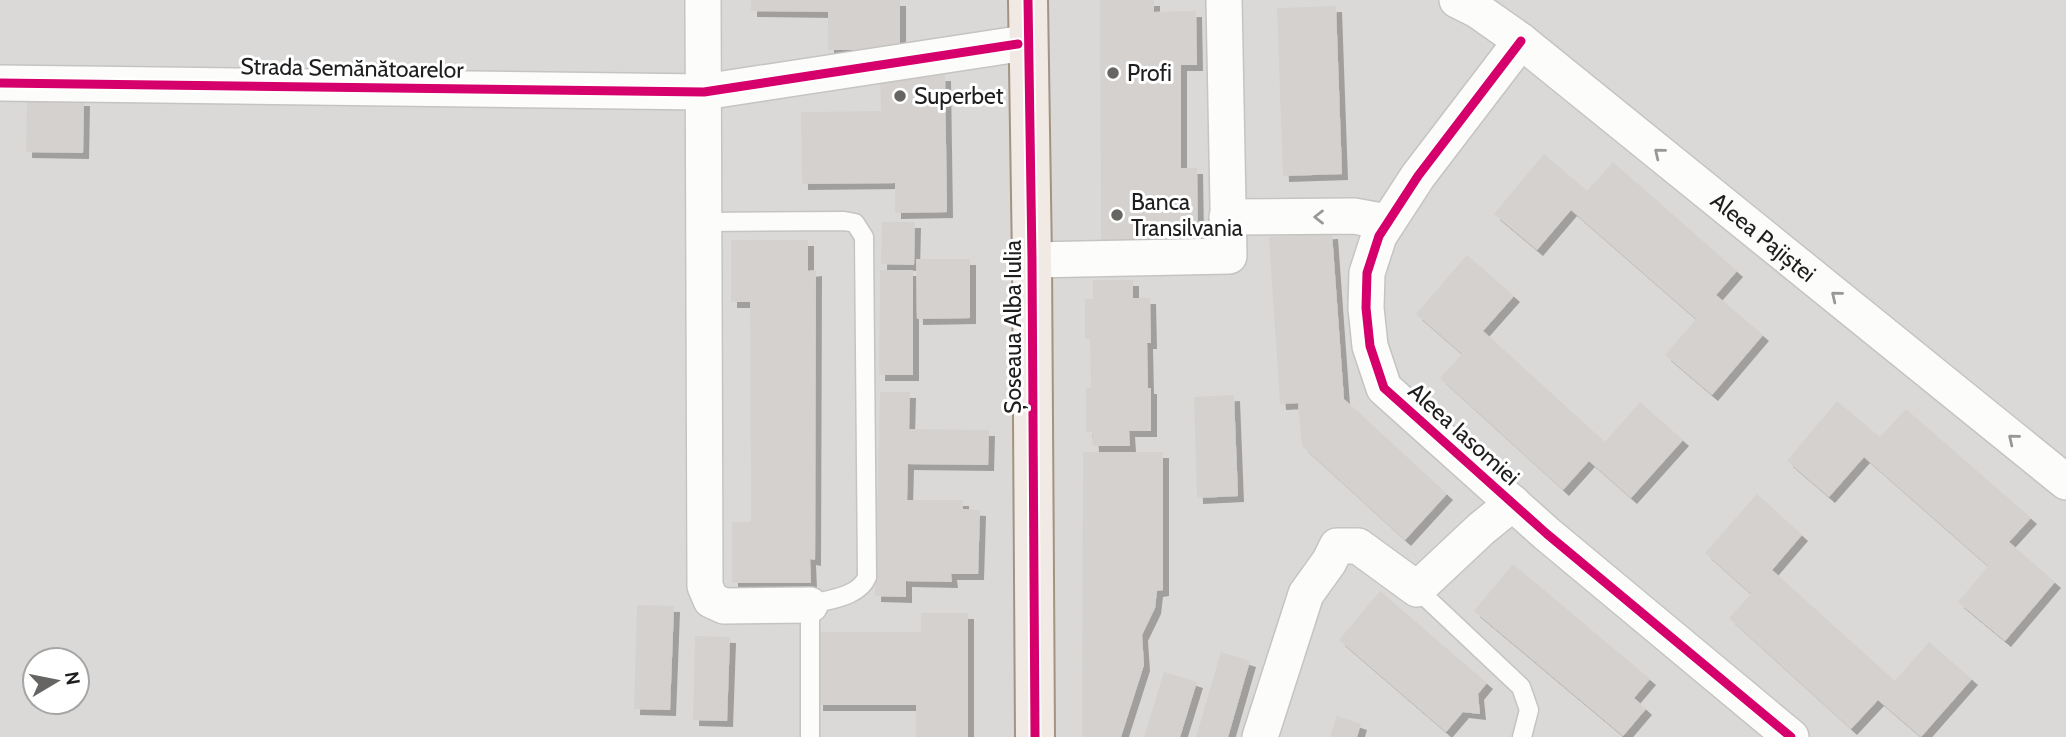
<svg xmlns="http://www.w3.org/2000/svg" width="2066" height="737" font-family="Cabin,sans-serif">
<defs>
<filter id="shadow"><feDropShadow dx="6" dy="6" stdDeviation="0" flood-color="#0004"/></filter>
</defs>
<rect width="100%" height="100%" fill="#ece9e6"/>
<path fill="#dbd9d8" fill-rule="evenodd" d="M0 0H2066V737H0ZM35 660H77V702H35Z"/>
<g fill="#d4d1cf" filter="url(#shadow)">
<polygon points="751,0 900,0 900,50 828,50 828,12 751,11"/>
<polygon points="1100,0 1154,0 1154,12 1196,11 1197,65 1181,65 1181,168 1197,168 1198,229 1157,229 1157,244 1101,244"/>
<polygon points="1336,6 1342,174 1283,176 1277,8"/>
<polygon points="945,75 947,212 895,213 895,183 802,184 801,112 881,111 880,76"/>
<polygon points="27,100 84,100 83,153 26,152"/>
<polygon points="1544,154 1587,191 1613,162 1737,271 1716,295 1763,335 1712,395 1665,355 1696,319 1571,210 1537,250 1494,214"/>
<polygon points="882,222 915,222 914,265 881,264"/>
<polygon points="1332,233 1344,399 1447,494 1405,540 1302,446 1298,403 1280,404 1269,237"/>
<polygon points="731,240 808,240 808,271 816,270 815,560 810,559 811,583 732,583 732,522 751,522 750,302 731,302"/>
<polygon points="1467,255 1514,296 1483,331 1605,442 1640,402 1683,440 1631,498 1589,461 1563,490 1440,378 1462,354 1416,314"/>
<polygon points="916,259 970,259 970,318 917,319"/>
<polygon points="880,270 913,270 913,375 879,375"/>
<polygon points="1093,280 1133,280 1133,298 1150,298 1151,343 1147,343 1148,388 1151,388 1151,431 1129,431 1130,446 1093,446 1092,432 1086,432 1086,388 1091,388 1090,339 1085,339 1085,299 1093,299"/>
<polygon points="880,392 910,392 909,429 989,430 988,465 908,464 907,500 963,500 963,509 980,510 978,574 951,574 952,582 906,581 906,597 875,596"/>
<polygon points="1234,395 1238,496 1197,498 1194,397"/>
<polygon points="1837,401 1880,437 1906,409 2031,518 2009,542 2055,582 2005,641 1958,602 1988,566 1864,457 1829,497 1787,461"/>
<polygon points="1083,452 1163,452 1163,590 1157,591 1155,608 1142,635 1144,665 1121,737 1082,737"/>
<polygon points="1757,494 1802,535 1772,570 1895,681 1929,642 1972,679 1921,737 1878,700 1851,729 1729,618 1751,594 1705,553"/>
<polygon points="1513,564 1650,679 1634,698 1646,709 1623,736 1474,611"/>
<polygon points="1380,591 1487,683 1478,694 1480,714 1463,712 1446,732 1339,640"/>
<polygon points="637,605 674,606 670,710 634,709"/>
<polygon points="921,613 968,613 968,737 916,737 916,705 817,705 818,632 921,632"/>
<polygon points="695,636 730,637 727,721 693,720"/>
<polygon points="1221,652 1250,661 1228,737 1196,737"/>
<polygon points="1164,672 1197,682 1180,737 1144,737"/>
<polygon points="1337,716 1361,724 1357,737 1330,737"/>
</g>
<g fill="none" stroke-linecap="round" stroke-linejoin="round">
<defs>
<g id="lane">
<path d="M704 222 844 221 855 223 864 237 867 577C859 597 829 599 810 605V737"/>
<polyline points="1417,589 1521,687 1529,710 1522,737"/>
</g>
<g id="street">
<polyline points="703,0 705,586 711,600 724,606 810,605"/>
<path id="s1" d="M1457 0 1477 10 1521 41 2066 482"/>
<polyline points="1521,41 1418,176 1379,236 1367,273 1366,308 1370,346 1384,388 1547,534 1791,737"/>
<polyline points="0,83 704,92 1018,44"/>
<polyline points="1227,217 1354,216 1387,222"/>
<polyline points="1032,260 1229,256 1224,0"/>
<polyline points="1260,737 1306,594 1329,562 1337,546 1358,546 1417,589 1481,529 1513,503"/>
</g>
<polyline id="primary" points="1028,0 1032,260 1035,737"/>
</defs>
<use href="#lane" stroke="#c5c4c2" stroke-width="21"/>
<use href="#street" stroke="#c5c4c2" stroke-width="38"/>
<use href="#primary" stroke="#a39382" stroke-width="42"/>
<use href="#lane" stroke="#fcfcfb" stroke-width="18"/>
<use href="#street" stroke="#fcfcfb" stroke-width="35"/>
<use href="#primary" stroke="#f1e9e3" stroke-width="38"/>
<defs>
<g id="cycleway">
<polyline points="1028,0 1032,260 1035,737"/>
<polyline points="1521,41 1418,176 1379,236 1367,273 1366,308 1370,346 1384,388 1547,534 1791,737"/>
<polyline points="0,83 704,92 1018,44"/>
</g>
</defs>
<use href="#cycleway" stroke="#fff" stroke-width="13"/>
<use href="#cycleway" stroke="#d6006c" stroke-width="9"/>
</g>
<defs><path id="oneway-chevron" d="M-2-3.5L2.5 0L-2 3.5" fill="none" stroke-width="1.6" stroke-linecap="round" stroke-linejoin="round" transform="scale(1.75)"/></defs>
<g stroke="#989898">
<use href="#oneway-chevron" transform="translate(1659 153) rotate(-141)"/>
<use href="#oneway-chevron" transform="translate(1319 217) rotate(180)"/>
<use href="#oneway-chevron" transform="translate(1836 296) rotate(-141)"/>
<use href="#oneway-chevron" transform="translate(2013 439) rotate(-141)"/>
</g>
<g fill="#666564" stroke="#fff" stroke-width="2.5">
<circle cx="1113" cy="73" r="7"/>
<circle cx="900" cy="96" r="7"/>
<circle cx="1117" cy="215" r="7"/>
</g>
<g text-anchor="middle" stroke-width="6" stroke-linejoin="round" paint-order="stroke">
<g font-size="23" fill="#1e1e1e" stroke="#fff">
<text transform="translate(352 68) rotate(1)" y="8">Strada Semănătoarelor</text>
<text dy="8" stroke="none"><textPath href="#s1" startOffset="388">Aleea Pajiștei</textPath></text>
<text transform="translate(1013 327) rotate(-90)" y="8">Șoseaua Alba Iulia</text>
<text transform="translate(1464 434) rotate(42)" y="8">Aleea Iasomiei</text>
</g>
<g font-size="23" fill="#1e1e1e" stroke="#fff" text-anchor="start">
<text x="1127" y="81">Profi</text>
<text x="914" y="104">Superbet</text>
<text x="1131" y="210">Banca<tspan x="1131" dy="26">Transilvania</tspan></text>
</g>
</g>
<g transform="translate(56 681) rotate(80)"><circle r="33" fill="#ffffff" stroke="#a5a5a5" stroke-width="2"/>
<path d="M0-5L12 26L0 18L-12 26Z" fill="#666564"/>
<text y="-10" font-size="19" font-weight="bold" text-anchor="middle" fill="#1e1e1e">N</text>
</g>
</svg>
